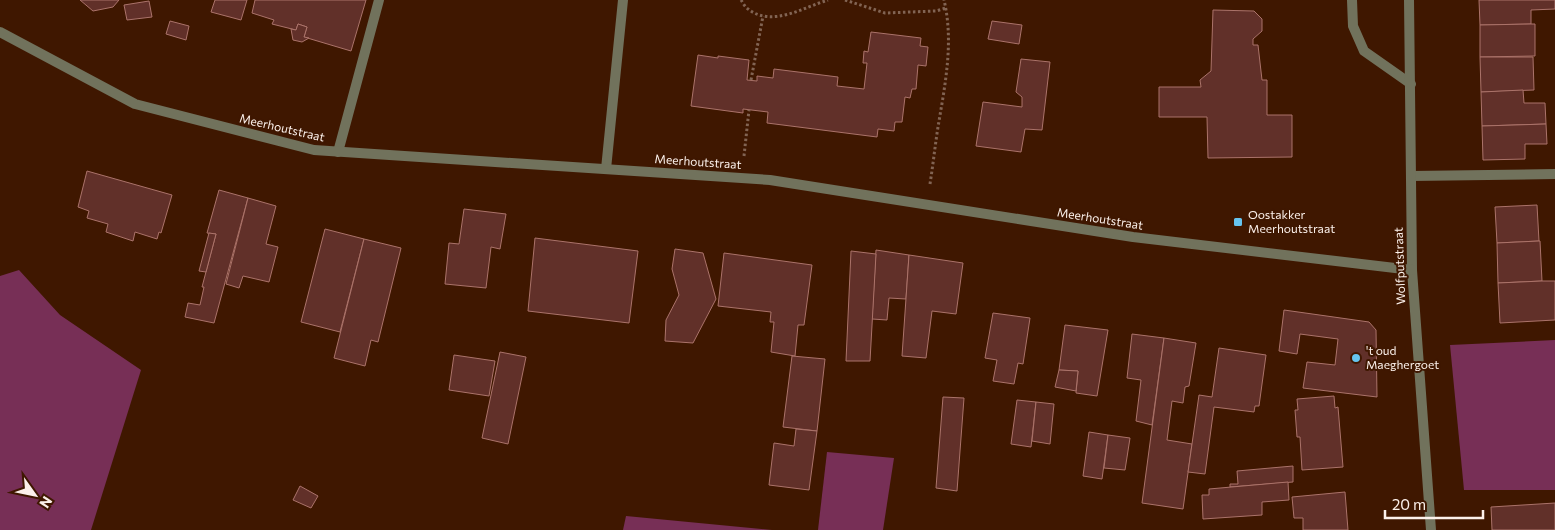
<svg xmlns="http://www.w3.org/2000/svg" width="1555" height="530" font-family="Commissioner,sans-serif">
<rect width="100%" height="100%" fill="#3f1700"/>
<g fill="#772f56">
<polygon points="19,270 60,315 141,370 91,530 0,530 0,276"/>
<polygon points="1555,340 1555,490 1464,490 1450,345"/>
<polygon points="827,452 894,458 883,530 818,530"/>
<polygon points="626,516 772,530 623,530"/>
</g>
<g fill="#613029" stroke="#ab736a">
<polygon points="80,0 119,0 113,7 93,11"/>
<polygon points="215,0 247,0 241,20 211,12"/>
<polygon points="255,0 366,0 351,51 304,37 307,27 298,24 296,30 272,24 274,20 252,13"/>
<polygon points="1479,0 1555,0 1555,9 1531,10 1531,24 1480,25"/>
<polygon points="149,1 152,17 127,20 124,5"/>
<polygon points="1213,10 1254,11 1262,19 1262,31 1253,39 1253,45 1258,45 1262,80 1267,80 1267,115 1292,115 1292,157 1208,158 1207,117 1159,117 1159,87 1201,87 1200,80 1211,71"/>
<polygon points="170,21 189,26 186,40 166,34"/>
<polygon points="992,21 1022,25 1019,44 988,39"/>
<polygon points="298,24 307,27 304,37 309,38 302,42 293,40 291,29 296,30"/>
<polygon points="1531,24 1535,24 1535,56 1480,57 1480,25"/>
<polygon points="871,32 921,38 920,46 928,47 926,66 918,65 916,89 912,89 910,98 905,97 902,122 895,122 894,131 878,129 877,137 767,123 768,112 743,109 743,113 691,106 698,55 718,58 718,56 749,60 747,80 757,81 757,76 773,78 774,69 838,77 837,86 864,89 867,63 863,63 864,51 868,52"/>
<polygon points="1480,57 1533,57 1534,90 1481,92"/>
<polygon points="1021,59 1050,62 1042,130 1025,129 1021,152 976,146 983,102 1022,107 1022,97 1016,92"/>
<polygon points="1523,90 1524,103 1545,103 1546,124 1482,126 1481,92"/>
<polygon points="1546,124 1547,144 1525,144 1525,159 1483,160 1482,126"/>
<polygon points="87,171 172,195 161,233 159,232 157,239 135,232 133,241 106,232 108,224 87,218 89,211 78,207"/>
<polygon points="219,190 248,198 214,323 185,317 188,303 200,305 204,287 202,287 216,234 207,233"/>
<polygon points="248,198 276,206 266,244 278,247 269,282 243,276 239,288 226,284"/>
<polygon points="1537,205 1539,241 1497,243 1495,207"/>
<polygon points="464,209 506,214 500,249 491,247 486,288 445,284 449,243 459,244"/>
<polygon points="325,229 364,239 340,332 301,322"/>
<polygon points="209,233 216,234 206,272 199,271"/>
<polygon points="535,238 638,251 629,323 528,311"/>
<polygon points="364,239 401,248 378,342 371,340 365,366 334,358"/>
<polygon points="1539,241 1540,241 1542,281 1498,283 1497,243"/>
<polygon points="675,249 703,253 716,299 693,343 665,341 666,320 679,295 672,269"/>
<polygon points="876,250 909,255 906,299 889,298 887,320 872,319"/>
<polygon points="851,251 876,254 870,361 846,361"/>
<polygon points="724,253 812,265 804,325 798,325 795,356 771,352 774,322 770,322 771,312 718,306"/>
<polygon points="909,255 963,263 956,314 932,311 926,358 902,356"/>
<polygon points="1542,281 1555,281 1555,320 1500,323 1498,283"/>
<polygon points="1284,310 1369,322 1376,330 1377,397 1303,388 1307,362 1335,365 1338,339 1300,334 1297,354 1279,351"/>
<polygon points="993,313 1030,318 1023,364 1018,363 1014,384 993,381 997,360 985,358"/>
<polygon points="1065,325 1108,330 1097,396 1076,393 1078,371 1059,370"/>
<polygon points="1132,334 1164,338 1152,425 1136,421 1141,380 1127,378"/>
<polygon points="1164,338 1196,343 1189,386 1185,387 1183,403 1172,401 1167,440 1192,444 1183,509 1142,503"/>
<polygon points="1219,348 1266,355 1259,406 1255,406 1254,412 1214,407 1205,474 1188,472 1199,395 1212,397"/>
<polygon points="500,352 526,357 508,444 482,438"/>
<polygon points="454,355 495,361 489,396 449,390"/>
<polygon points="792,356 825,359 817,431 783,427"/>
<polygon points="1059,370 1078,371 1076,391 1055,387"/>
<polygon points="1334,396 1335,408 1338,407 1343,467 1302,470 1300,437 1297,437 1295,410 1298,410 1297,399"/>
<polygon points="943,397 964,398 957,491 936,488"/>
<polygon points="1017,400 1036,402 1031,447 1011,444"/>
<polygon points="1036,402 1054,404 1050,444 1032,441"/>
<polygon points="796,429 817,431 809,490 769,485 774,443 794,446"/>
<polygon points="1089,432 1108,435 1102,479 1083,476"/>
<polygon points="1108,435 1130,438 1125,470 1104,468"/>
<polygon points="1293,466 1293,482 1230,487 1230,484 1238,484 1237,471"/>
<polygon points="1288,482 1289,500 1262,502 1262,515 1203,519 1202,495 1209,495 1209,489"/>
<polygon points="300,486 318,496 311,508 293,500"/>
<polygon points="1345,492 1348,530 1303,530 1303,518 1294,518 1292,497"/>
<polygon points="1555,503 1555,530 1492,530 1491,507"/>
</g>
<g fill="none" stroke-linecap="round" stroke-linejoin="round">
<g stroke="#826453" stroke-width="3" stroke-dasharray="2.5 2.5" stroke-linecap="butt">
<path d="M741 0C743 3 745 7 748 9 772 28 804 7 828 0"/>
<polyline points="845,0 885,13 936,11 946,8"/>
<polyline points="751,80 763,16"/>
<polyline points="744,156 749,110"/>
<path d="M930 184C933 165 935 146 938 127 945 85 954 42 944 0"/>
</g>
<g stroke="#71725c" stroke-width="10">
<polyline points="1352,0 1353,26 1364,51 1411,84"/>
<polyline points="338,152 379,0"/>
<polyline points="606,169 623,0"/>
<polyline points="1411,176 1555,174"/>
</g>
<g stroke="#71725c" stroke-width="10">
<polyline points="1409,0 1412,270 1431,530"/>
<polyline points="0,32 135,104 314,150 770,180 1133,237 1412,270"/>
</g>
</g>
<g fill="#66c4ef" stroke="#3f1700" stroke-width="2">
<rect x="1233" y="217" width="10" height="10" rx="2.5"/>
<circle cx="1356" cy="358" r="5"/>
</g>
<g text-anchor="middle" stroke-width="4" stroke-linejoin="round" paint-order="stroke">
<g font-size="12" fill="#fcf1eb" stroke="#3f1700">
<text transform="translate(282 128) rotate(13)" y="4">Meerhoutstraat</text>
<text transform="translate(698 162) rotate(4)" y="4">Meerhoutstraat</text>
<text transform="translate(1100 219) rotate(9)" y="4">Meerhoutstraat</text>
<text transform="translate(1400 266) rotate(-92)" y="4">Wolfputstraat</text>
</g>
<g font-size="12" fill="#fcf1eb" stroke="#3f1700" text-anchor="start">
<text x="1248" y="219">Oostakker<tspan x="1248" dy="14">Meerhoutstraat</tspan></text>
<text x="1366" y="355">'t oud<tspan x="1366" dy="14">Maeghergoet</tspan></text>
</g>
</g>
<g transform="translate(35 495) rotate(123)" stroke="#3f1700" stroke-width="4" paint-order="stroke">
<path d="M0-4L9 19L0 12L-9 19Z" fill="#fcf1eb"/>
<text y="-8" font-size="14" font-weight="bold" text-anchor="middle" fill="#fcf1eb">N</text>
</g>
<path d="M1385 510v8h98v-8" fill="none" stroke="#fcf1eb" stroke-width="2.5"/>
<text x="1392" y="510" font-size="15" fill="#fcf1eb" stroke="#3f1700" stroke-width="4" paint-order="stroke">20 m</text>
</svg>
